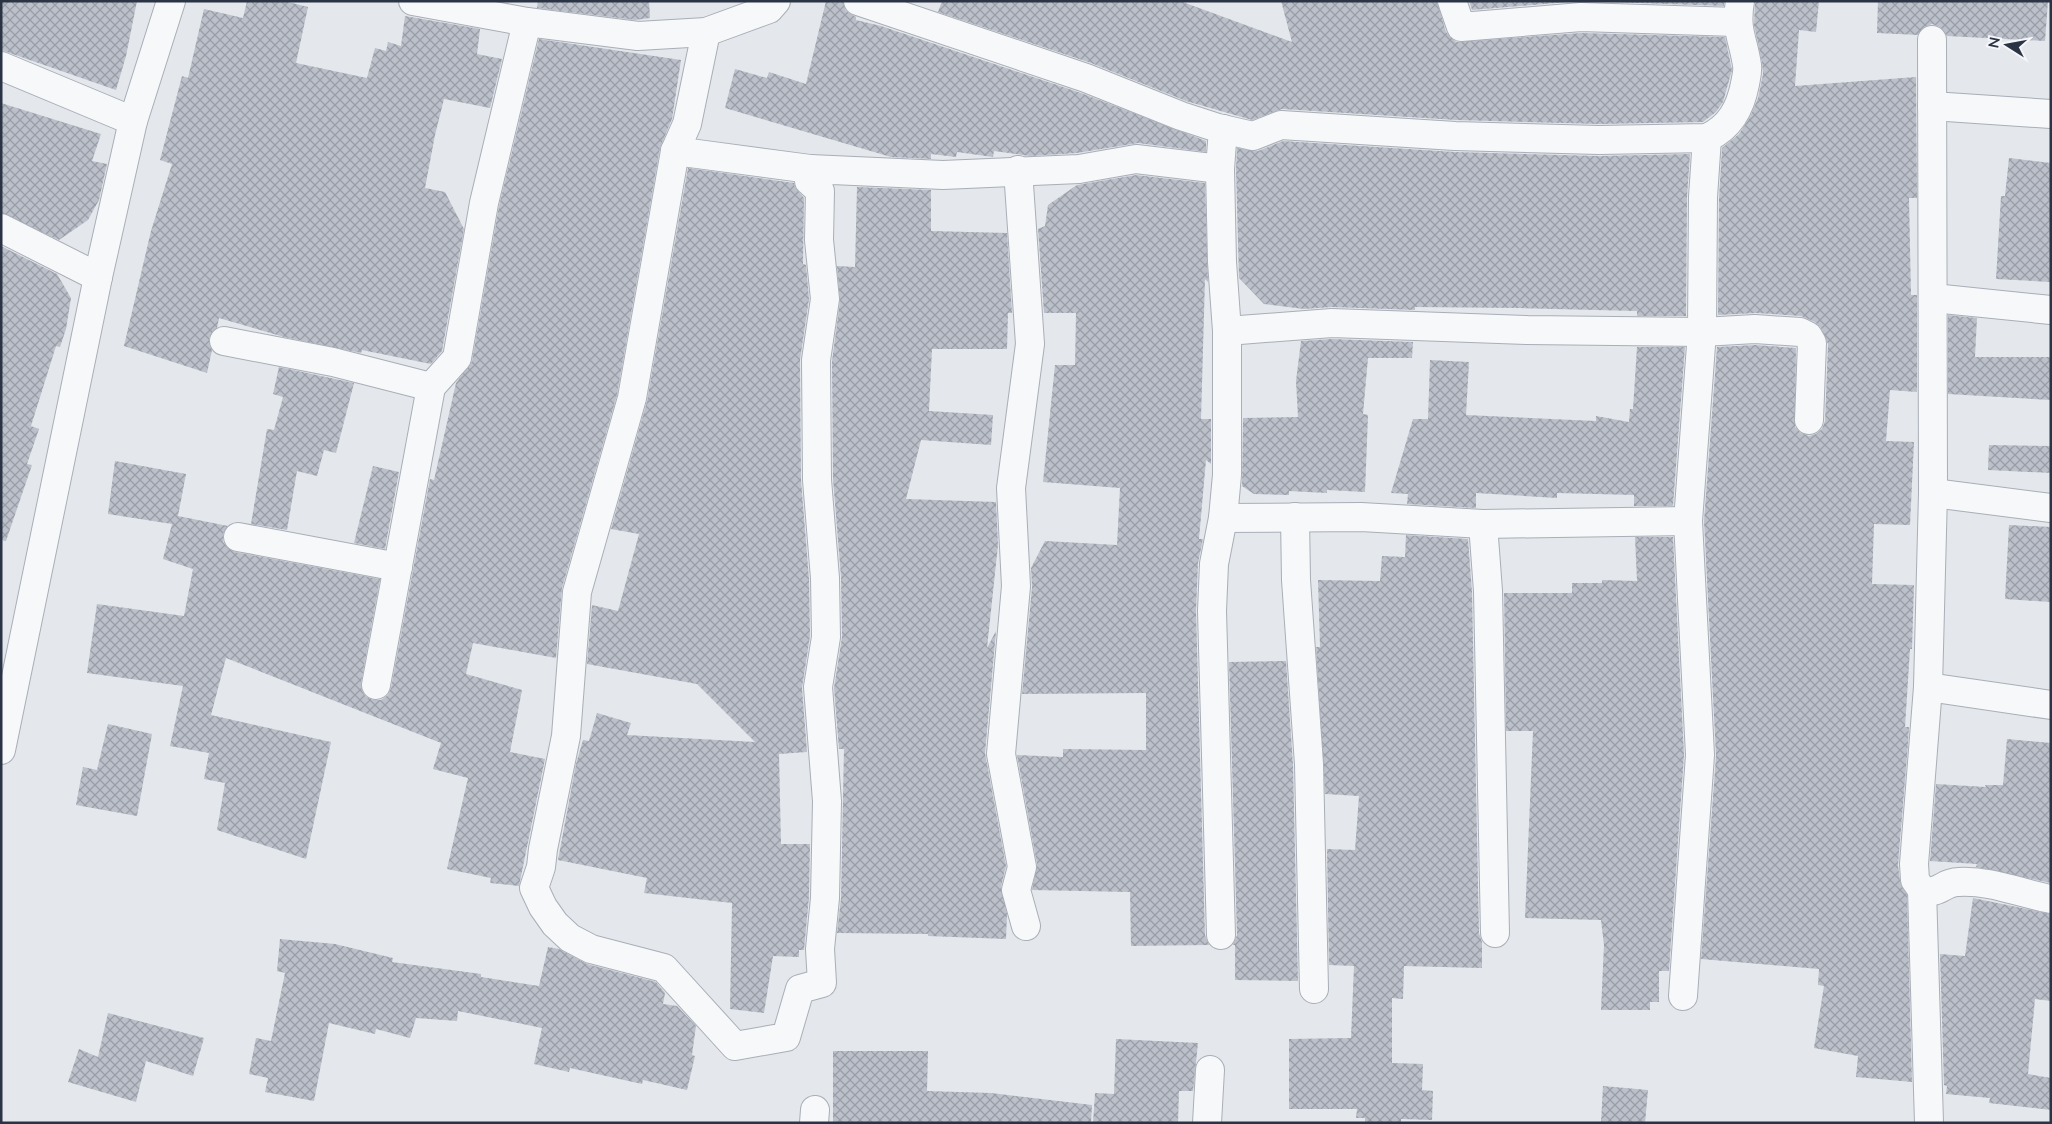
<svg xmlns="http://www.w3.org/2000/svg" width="2052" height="1124" font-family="Lato,sans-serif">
<defs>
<pattern id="building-cross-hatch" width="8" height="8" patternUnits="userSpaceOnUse" patternTransform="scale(1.25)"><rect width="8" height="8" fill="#bbc0ca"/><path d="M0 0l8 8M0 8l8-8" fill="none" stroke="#989da6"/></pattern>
</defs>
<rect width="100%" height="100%" fill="#e4e7ec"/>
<g fill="url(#building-cross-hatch)">
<polygon points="1,1 137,1 126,56 116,90 1,50"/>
<polygon points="247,1 284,1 308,7 296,63 367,78 375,48 386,51 388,42 401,46 405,16 480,29 477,54 502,59 490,108 444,99 435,135 425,188 445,192 464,229 442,351 431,364 362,350 361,353 284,337 219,318 217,328 209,338 212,350 207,373 124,346 151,231 172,164 160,160 182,76 188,78 204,9 243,18"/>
<polygon points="538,1 649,1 650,18 635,20 537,8"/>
<polygon points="826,1 843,1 846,11 856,17 856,20 881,26 1081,93 1206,141 1206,152 1138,143 1077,153 1030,156 994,151 993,157 957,152 956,157 931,154 931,159 891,157 725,108 735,69 767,78 769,72 806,84"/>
<polygon points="942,1 1180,1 1292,42 1281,1 1437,1 1446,32 1456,42 1581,33 1725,37 1732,70 1723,102 1716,112 1703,122 1599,124 1456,120 1282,109 1252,120 1186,101 1091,63 938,12"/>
<polygon points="1469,1 1724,1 1724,6 1580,1 1472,10"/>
<polygon points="1755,1 1819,1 1816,32 1799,30 1795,86 1916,77 1917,198 1909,198 1911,295 1917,295 1917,392 1890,390 1886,441 1914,442 1910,525 1874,524 1872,584 1914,585 1912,649 1910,649 1905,727 1909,727 1908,744 1898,865 1900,881 1907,895 1912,1082 1856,1077 1858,1056 1814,1048 1824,986 1818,985 1819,969 1701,959 1716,756 1704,521 1717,347 1755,345 1796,348 1795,427 1801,433 1809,436 1816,434 1822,429 1825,421 1828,344 1821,328 1815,322 1801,316 1756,313 1718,315 1719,198 1722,148 1739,134 1750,117 1758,98 1763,74 1762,62 1754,25"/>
<polygon points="1878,1 2048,1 2045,41 1947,36 1940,27 1932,24 1924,27 1918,35 1877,33"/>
<polygon points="539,39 681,60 672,119 660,148 617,395 562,588 556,658 473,643 466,674 522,690 510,752 545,759 519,886 490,883 491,878 447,869 468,778 433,769 441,743 226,658 211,715 331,742 306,859 217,830 225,783 204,779 209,753 170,746 183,686 87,673 97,604 184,616 193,569 163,559 172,524 108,514 115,461 186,474 178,516 228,526 223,534 223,542 228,548 235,552 380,579 361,683 362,691 366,697 373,700 381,700 388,695 391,688 430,479 434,480 456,383 472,361 499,206"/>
<polygon points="1,103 101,134 92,161 107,164 99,200 88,220 59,240 1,213"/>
<polygon points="1283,141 1455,152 1599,156 1690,154 1687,197 1686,316 1637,316 1637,311 1519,308 1415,307 1415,310 1332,307 1304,309 1264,304 1239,278 1236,169 1237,148 1258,151"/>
<polygon points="2009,158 2051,163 2051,282 1996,279 2001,196 2005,196"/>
<polygon points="688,168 794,183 795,187 804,198 803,264 806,265 809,299 800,360 801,480 809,579 810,636 802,688 807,752 779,754 781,844 810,844 809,897 804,950 799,950 799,957 773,956 764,1013 730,1009 732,903 644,893 647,878 558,860 576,764 583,740 589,741 597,713 631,723 627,735 755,742 697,684 587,664 592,605 618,611 639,534 611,529 647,401"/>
<polygon points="1136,175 1205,183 1208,282 1205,279 1201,419 1211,419 1211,464 1206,460 1199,539 1203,539 1198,563 1196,611 1205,935 1209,945 1131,946 1130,892 1032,890 1037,864 1017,755 1063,757 1063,749 1146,750 1146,693 1022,694 1032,587 1031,568 1045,541 1117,545 1120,488 1043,482 1055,365 1075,365 1076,313 1044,313 1038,229 1045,226 1048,205 1077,185"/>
<polygon points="857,187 931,190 931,231 1007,233 1012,313 1008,313 1007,349 932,349 929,411 993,415 991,445 921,440 906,499 996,502 998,545 987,648 996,631 985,753 1006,866 1001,887 1007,914 1006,939 928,936 928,934 837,933 841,898 844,749 839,749 834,688 842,637 841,577 833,479 832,361 840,301 837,266 855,267"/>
<polygon points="1,246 57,274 71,298 66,329 60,347 56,346 31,426 39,429 27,464 32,465 6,541 1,540"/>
<polygon points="1948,315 1977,318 1975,357 2051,357 2051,400 1948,394"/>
<polygon points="1332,339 1413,342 1412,358 1368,358 1363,414 1368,415 1365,492 1327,490 1327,493 1289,491 1289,495 1254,494 1242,486 1243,418 1298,417 1296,381 1301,341"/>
<polygon points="1637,347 1685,347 1673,506 1634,506 1634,495 1557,493 1557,498 1476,493 1476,508 1407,504 1408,494 1391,493 1413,419 1428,419 1430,360 1469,362 1466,415 1596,421 1596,416 1629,422 1630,409 1633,409"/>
<polygon points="279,367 354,383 336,453 324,450 317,476 297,471 287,530 251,524 267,429 274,430 283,397 273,394"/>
<polygon points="1989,445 2051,446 2051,473 1988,470"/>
<polygon points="373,466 399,472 385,549 354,543"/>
<polygon points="2009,525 2051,527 2051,602 2005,599"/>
<polygon points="1406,535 1468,539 1472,592 1479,933 1482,942 1482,968 1404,966 1403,999 1392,998 1392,1063 1423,1064 1422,1090 1433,1091 1432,1120 1401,1119 1401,1123 1365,1123 1365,1118 1356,1118 1357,1109 1289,1109 1289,1039 1351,1038 1354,966 1329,965 1327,849 1355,850 1359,796 1325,794 1316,647 1320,647 1318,580 1380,581 1382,556 1405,557"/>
<polygon points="1635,537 1673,537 1684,755 1669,971 1659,971 1659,1002 1650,1002 1650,1010 1601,1010 1604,945 1601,920 1525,918 1533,731 1506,731 1504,593 1572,593 1572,583 1602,583 1602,580 1637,581"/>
<polygon points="1286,661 1293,765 1298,981 1235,980 1235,945 1233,945 1237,935 1229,662"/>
<polygon points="108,724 152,734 137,816 76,805 83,767 97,770"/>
<polygon points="2007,739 2051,743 2051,883 1976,867 1977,864 1930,861 1936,784 1986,787 1985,785 2003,785"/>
<polygon points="1973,898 2051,914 2051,1001 2035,999 2028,1074 2051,1078 2051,1110 1989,1103 1990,1098 1946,1094 1947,1086 1944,1085 1940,954 1965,956"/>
<polygon points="280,939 335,944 393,958 392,962 481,974 481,977 539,986 548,947 559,949 587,964 656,982 665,993 663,1004 677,1006 696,1026 692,1055 695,1056 687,1090 643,1080 642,1084 570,1068 569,1072 534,1064 542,1028 458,1011 457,1021 416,1018 410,1038 376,1029 375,1034 329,1023 314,1101 265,1092 268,1078 249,1074 256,1038 271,1041 285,973 277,971"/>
<polygon points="108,1013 204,1038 193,1076 146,1061 136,1102 68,1082 79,1049 98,1057"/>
<polygon points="1116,1039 1198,1043 1193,1091 1179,1091 1178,1123 1093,1123 1095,1093 1114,1094"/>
<polygon points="833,1051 928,1051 927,1091 991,1093 1092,1105 1091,1123 833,1123"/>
<polygon points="1603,1086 1648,1090 1645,1123 1601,1123"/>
</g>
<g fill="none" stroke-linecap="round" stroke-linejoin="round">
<defs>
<g id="minor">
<polyline points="413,1 527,22 638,36 706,32 769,9 776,1"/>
<path d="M858 1 1086 78 1181 116 1218 128 1253 136 1281 125 1455 136 1599 140 1707 138C1730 127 1740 109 1745 84 1746 78 1748 71 1747 65 1743 38 1735 31 1740 1"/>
<polyline points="1452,1 1461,27 1581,17 1736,22"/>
<polyline points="706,32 687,124 675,151 632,398 577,592 566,736 543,849 541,867 534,888 543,907 555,924 570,938 591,949 664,968 735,1046 786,1037 800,989 822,983 820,949 825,898 827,801 818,687 826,637 825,578 817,480 816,360 825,299 819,240 820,191 809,181 810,169 943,175 1079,169 1136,159 1220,169"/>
<polyline points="1,66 133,121"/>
<polyline points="1932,106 2051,114"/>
<polyline points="675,151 810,169"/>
<polyline points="1018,170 1030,344 1011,488 1016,586 1001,754 1022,867 1016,890 1026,926"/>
<polyline points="1,228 98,277"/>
<polyline points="1933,298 2051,310"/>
<polyline points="1227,331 1332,323 1527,330 1702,332 1755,329 1800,332 1808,336 1812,343 1809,420"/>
<polyline points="224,341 333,362 431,387"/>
<polyline points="1933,493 2051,508"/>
<polyline points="1295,517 1296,580 1309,764 1314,989"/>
<polyline points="1223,518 1361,517 1483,524 1688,521"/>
<polyline points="1483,524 1488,591 1495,933"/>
<polyline points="238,537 398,567"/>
<polyline points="376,685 431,387 457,358 484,203 527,22"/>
<polyline points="1928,687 1933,493 1932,40"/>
<path d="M2051 705 1928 687 1914 864 1915 880 1922 890C1940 895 1943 882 1958 882 1991 880 2019 893 2051 899"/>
<polyline points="1,750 98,277 133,121 171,1"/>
<polyline points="1922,890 1929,1123"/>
<polyline points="1221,935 1212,611 1214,564 1223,518 1227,475 1227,331 1222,262 1220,169 1223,129"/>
<polyline points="1683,996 1700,755 1688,521 1702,332 1703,197 1707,138"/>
<polyline points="814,1123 815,1110"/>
<polyline points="1207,1123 1210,1070"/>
</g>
</defs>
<use href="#minor" stroke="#a9aeb7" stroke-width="30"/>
<use href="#minor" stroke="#f7f8fa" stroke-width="28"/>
</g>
<rect width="2052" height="1124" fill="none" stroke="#2b3445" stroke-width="5"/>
<g transform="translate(2007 45) rotate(281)" stroke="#f4f6f9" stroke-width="4" paint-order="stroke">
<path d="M0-4L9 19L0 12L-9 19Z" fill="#2b3445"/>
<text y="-8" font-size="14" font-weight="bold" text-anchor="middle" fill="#2b3445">N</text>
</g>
</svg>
